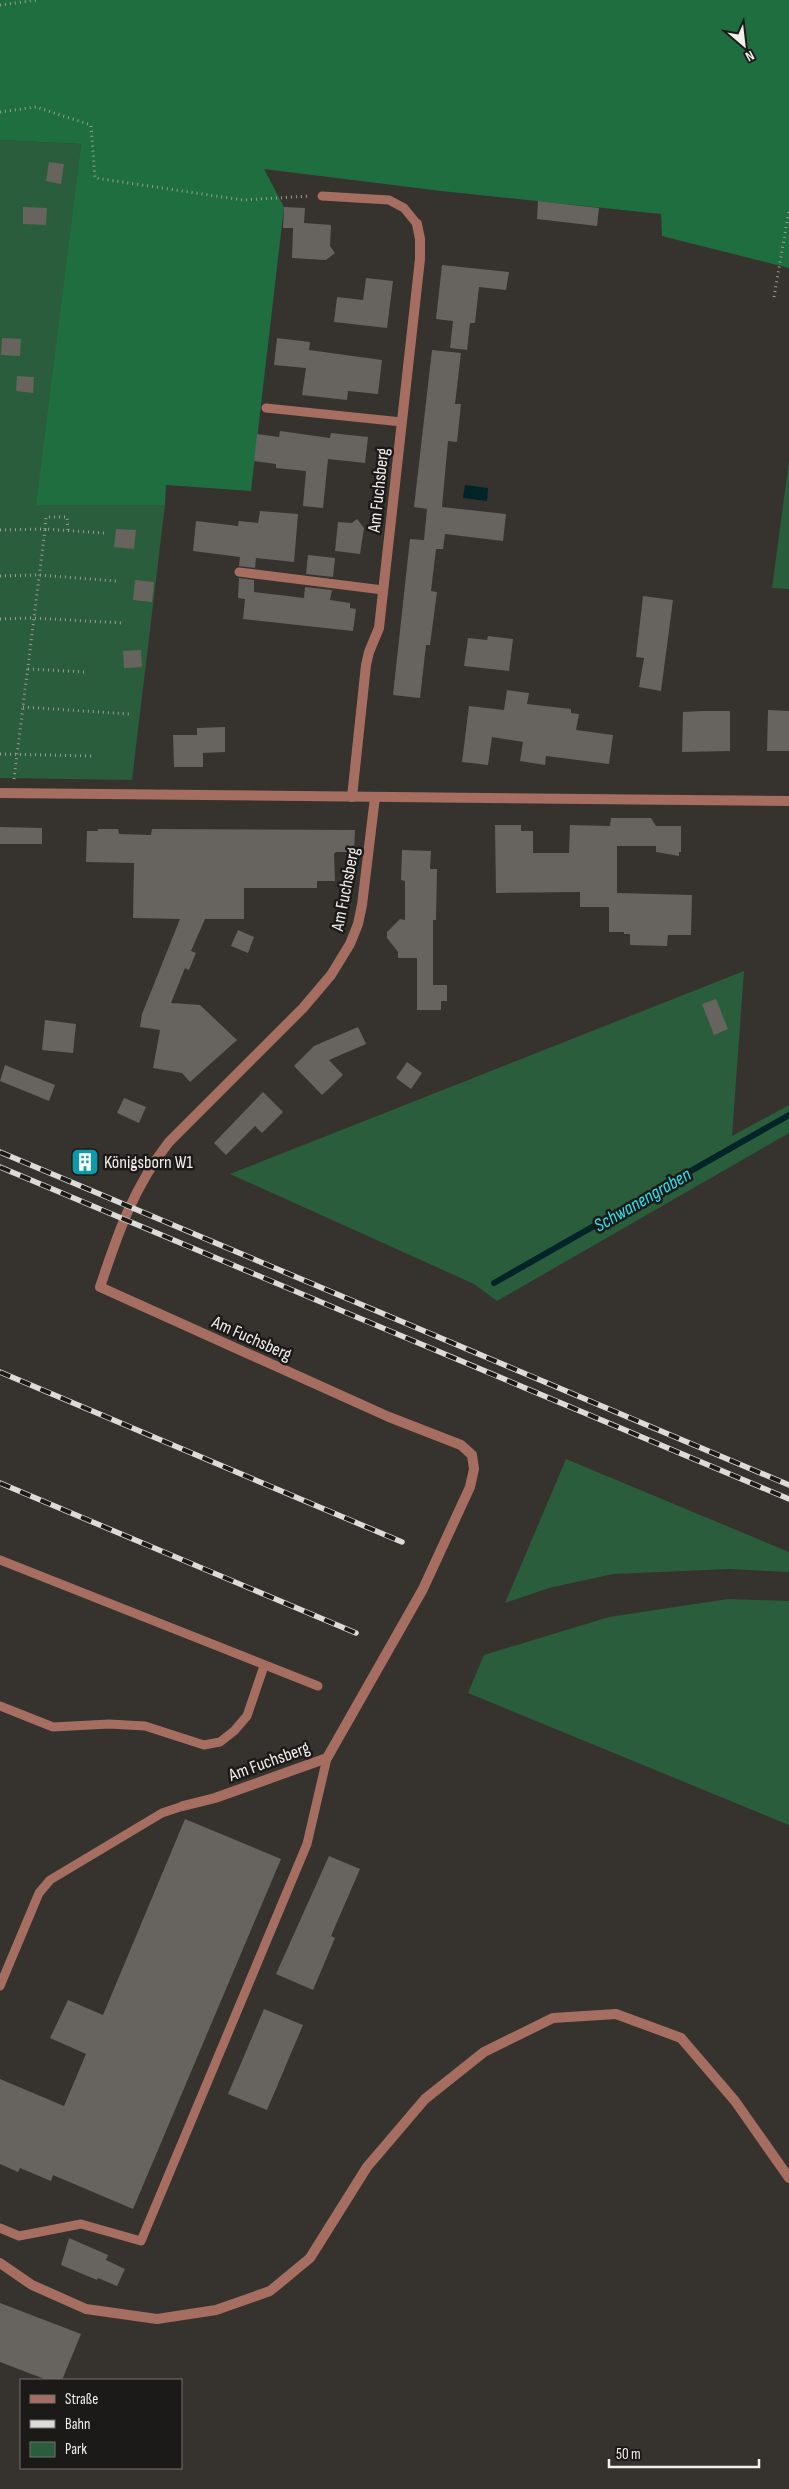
<svg xmlns="http://www.w3.org/2000/svg" width="789" height="2489" font-family="'Sofia Sans Condensed',sans-serif">
<rect width="100%" height="100%" fill="#36322e"/>
<g fill="#2a5d3c">
<polygon points="0,140 81,144 37,505 165,505 132,780 0,778"/>
<polygon points="789,461 789,589 772,588"/>
<polygon points="744,971 732,1136 789,1105 789,1133 497,1301 474,1284 230,1174"/>
<polygon points="566,1459 789,1552 789,1572 730,1569 613,1574 549,1588 505,1603"/>
<polygon points="728,1599 789,1601 789,1825 468,1693 484,1655 609,1617"/>
</g>
<polygon fill="#1f6e40" points="0,0 789,0 789,268 662,236 661,214 441,191 264,169 284,207 251,491 166,485 165,505 36,505 81,144 0,140"/>
<polygon fill="#002427" points="465,485 488,488 487,501 463,498"/>
<g fill="none" stroke-linecap="round" stroke-linejoin="round">
<polyline stroke="#002427" stroke-width="6" points="494,1283 789,1115"/>
</g>
<g fill="#67635e">
<polygon points="49,162 64,164 61,184 46,181"/>
<polygon points="538,201 599,208 597,226 537,219"/>
<polygon points="23,207 47,208 46,225 23,224"/>
<polygon points="284,207 305,208 304,223 331,225 330,246 335,253 326,260 292,258 293,228 283,228"/>
<polygon points="442,265 509,272 506,290 479,287 475,323 470,323 467,350 450,348 453,321 436,319"/>
<polygon points="366,278 393,281 387,328 334,322 337,297 363,300"/>
<polygon points="2,338 21,339 20,356 1,355"/>
<polygon points="277,338 310,342 309,350 382,360 378,394 348,391 347,400 302,395 306,368 274,365"/>
<polygon points="432,350 461,353 455,404 461,404 457,442 448,441 442,507 506,514 503,541 445,534 443,549 436,549 431,591 437,592 430,645 426,645 420,698 393,695 410,539 424,540 427,509 414,507"/>
<polygon points="17,376 34,377 33,393 16,391"/>
<polygon points="280,431 330,438 331,433 368,437 365,463 328,459 323,508 303,506 306,471 276,468 276,464 254,461 257,434 279,437"/>
<polygon points="260,511 298,514 294,562 256,558 255,568 239,566 240,557 193,551 196,521 238,526 239,521 258,523"/>
<polygon points="357,519 364,528 360,554 335,551 338,522 352,523"/>
<polygon points="116,529 136,530 134,549 114,547"/>
<polygon points="308,555 335,558 333,577 306,574"/>
<polygon points="239,578 254,580 254,592 304,598 305,587 332,590 330,600 350,603 350,608 356,609 353,631 243,619 245,599 238,598"/>
<polygon points="135,580 154,582 152,602 133,600"/>
<polygon points="643,596 673,600 661,691 639,687 644,658 636,657"/>
<polygon points="488,636 513,639 509,671 464,666 468,638 487,640"/>
<polygon points="141,650 142,667 124,668 123,651"/>
<polygon points="507,690 529,693 527,704 571,709 571,713 579,714 576,730 613,735 609,764 546,756 545,765 520,761 523,742 492,737 488,765 462,762 469,706 504,710"/>
<polygon points="768,710 789,711 789,751 767,751"/>
<polygon points="703,711 730,711 730,751 682,752 683,712"/>
<polygon points="225,727 225,752 203,753 203,767 174,767 173,735 197,735 197,728"/>
<polygon points="611,818 651,818 656,826 681,826 681,852 679,852 679,856 656,852 656,846 617,846 617,893 692,895 691,935 668,935 667,946 630,945 630,934 624,934 624,932 609,932 609,907 580,907 580,892 496,893 495,825 521,825 521,831 533,831 533,853 569,853 570,825 610,826"/>
<polygon points="0,827 42,828 42,844 0,844"/>
<polygon points="98,829 118,829 119,834 151,835 152,829 355,830 354,852 336,852 334,854 335,881 317,881 317,888 244,888 244,919 205,919 191,951 196,953 189,970 185,968 171,1003 200,1005 237,1040 190,1082 182,1073 153,1068 160,1030 140,1027 142,1014 180,919 133,918 134,863 86,862 87,831 98,831"/>
<polygon points="402,850 431,851 430,869 437,869 436,920 433,920 433,985 447,985 447,1001 441,1001 441,1010 417,1010 417,958 398,958 398,952 387,938 387,932 400,919 405,920 405,881 401,880"/>
<polygon points="238,930 254,937 248,953 231,946"/>
<polygon points="716,999 728,1029 714,1035 702,1004"/>
<polygon points="45,1020 76,1024 73,1053 42,1050"/>
<polygon points="358,1027 366,1044 329,1060 343,1075 322,1095 294,1066 314,1046"/>
<polygon points="407,1062 422,1073 411,1089 396,1078"/>
<polygon points="5,1065 55,1085 49,1101 0,1081"/>
<polygon points="263,1092 283,1112 262,1133 255,1126 226,1155 214,1143"/>
<polygon points="124,1098 146,1107 139,1123 117,1113"/>
<polygon points="80,1148 95,1154 89,1170 71,1164"/>
<polygon points="185,1819 281,1859 133,2209 53,2175 51,2181 20,2168 18,2172 0,2164 0,2079 64,2106 86,2054 50,2038 68,2000 103,2015"/>
<polygon points="329,1856 360,1869 331,1936 335,1938 313,1990 276,1974"/>
<polygon points="264,2009 303,2025 267,2110 228,2094"/>
<polygon points="69,2238 108,2255 106,2260 125,2269 117,2286 98,2278 97,2280 61,2265"/>
<polygon points="0,2303 81,2334 62,2380 47,2380 0,2362"/>
</g>
<g fill="none" stroke-linecap="round" stroke-linejoin="round">
<g stroke="#9d9a96" stroke-width="3" stroke-dasharray="1 4" stroke-linecap="butt">
<polyline points="0,5 38,0"/>
<polyline points="0,112 36,107 91,125 95,178 243,200 309,196"/>
<polyline points="774,297 789,210"/>
<polyline points="0,530 45,529 46,517 67,517 68,531"/>
<polyline points="0,576 39,575 116,581"/>
<polyline points="0,619 33,618 123,623"/>
<polyline points="28,669 85,672"/>
<polyline points="23,707 129,714"/>
<polyline points="0,754 92,756"/>
<polyline points="14,779 45,529 104,533"/>
</g>
<g stroke="#a56e60" stroke-width="9">
<polyline points="322,196 389,200 404,208 417,224"/>
<polyline points="266,408 402,422"/>
<polyline points="239,572 383,590"/>
<polyline points="0,1560 318,1686"/>
<polyline points="0,1706 53,1727 109,1724 145,1726 204,1745 220,1742 234,1731 247,1716 264,1666"/>
<polyline points="0,1986 39,1893 50,1880 162,1813 183,1806"/>
<polyline points="0,2228 19,2236 81,2224 141,2241 307,1844 327,1758"/>
</g>
<g stroke="#a56e60" stroke-width="10">
<polyline points="0,793 789,801"/>
<polyline points="352,797 366,665 369,652 379,628 420,259 420,239 417,224"/>
<path d="M183 1806 215 1798 327 1758 423 1589 470 1487 474 1469 472 1455 461 1445 389 1417 100 1287C118 1233 133 1188 169 1142L303 1008 331 975 350 944 358 924 362 905 375 797"/>
<polyline points="0,2263 32,2285 86,2309 157,2319 216,2310 270,2291 310,2258 367,2167 425,2099 484,2052 553,2018 616,2014 681,2038 735,2101 789,2178"/>
</g>
<defs>
<g id="rail">
<polyline points="0,1152 789,1485"/>
<polyline points="0,1167 789,1499"/>
<polyline points="0,1372 402,1542"/>
<polyline points="0,1483 356,1633"/>
</g>
</defs>
<use href="#rail" stroke="#dddbd8" stroke-width="5.5"/>
<use href="#rail" stroke="#1c1a18" stroke-width="4" stroke-dasharray="11" stroke-linecap="butt"/>
</g>
<defs>
<symbol id="building-square" viewBox="-11 -11 22 22"><rect x="-9" y="-9" width="18" height="18" rx="4" fill="#0f9aa8" stroke="#1c1a18"/><path d="M-4-6H4V6H1V3H-1V6H-4ZM-2.5-4.3h1.7v1.8h-1.7ZM.8-4.3h1.7v1.8H.8ZM-2.5-1h1.7V.8h-1.7ZM.8-1h1.7V.8H.8Z" fill="#fff"/></symbol>
</defs>
<g fill-rule="evenodd">
<use href="#building-square" x="69" y="1146" width="32" height="32"/>
</g>
<g text-anchor="middle" stroke-width="5" stroke-linejoin="round" paint-order="stroke">
<g font-size="18" fill="#f2f0ed" stroke="#1c1a18">
<text transform="translate(378 490) rotate(-84)" y="6">Am Fuchsberg</text>
<text transform="translate(345 889) rotate(-79)" y="6">Am Fuchsberg</text>
<text transform="translate(252 1338) rotate(24)" y="6">Am Fuchsberg</text>
<text transform="translate(269 1761) rotate(-20)" y="6">Am Fuchsberg</text>
</g>
<g font-size="18" fill="#f2f0ed" stroke="#1c1a18" text-anchor="start">
<text x="104" y="1168">Königsborn W1</text>
</g>
<g font-size="19" font-style="italic" fill="#2de3f0" stroke="#1c1a18">
<text transform="translate(642 1199) rotate(-30)" y="7">Schwanengraben</text>
</g>
</g>
<rect x="20" y="2379" width="162" height="90" fill="#1c1a18" stroke="#72706d"/>
<rect x="30" y="2395" width="25" height="8" fill="#a56e60" stroke="#72706d"/>
<text x="65" y="2404" font-size="15" fill="#f2f0ed">Straße</text>
<rect x="30" y="2420" width="25" height="8" fill="#dddbd8" stroke="#72706d"/>
<text x="65" y="2429" font-size="15" fill="#f2f0ed">Bahn</text>
<rect x="30" y="2442" width="25" height="15" fill="#2a5d3c" stroke="#72706d"/>
<text x="65" y="2454" font-size="15" fill="#f2f0ed">Park</text>
<g transform="translate(744 45) rotate(152)" stroke="#1c1a18" stroke-width="4" paint-order="stroke">
<path d="M0-4L9 19L0 12L-9 19Z" fill="#f2f0ed"/>
<text y="-8" font-size="14" font-weight="bold" text-anchor="middle" fill="#f2f0ed">N</text>
</g>
<path d="M609 2459v8h150v-8" fill="none" stroke="#f2f0ed" stroke-width="2.5"/>
<text x="616" y="2459" font-size="15" fill="#f2f0ed" stroke="#1c1a18" stroke-width="4" paint-order="stroke">50 m</text>
</svg>
